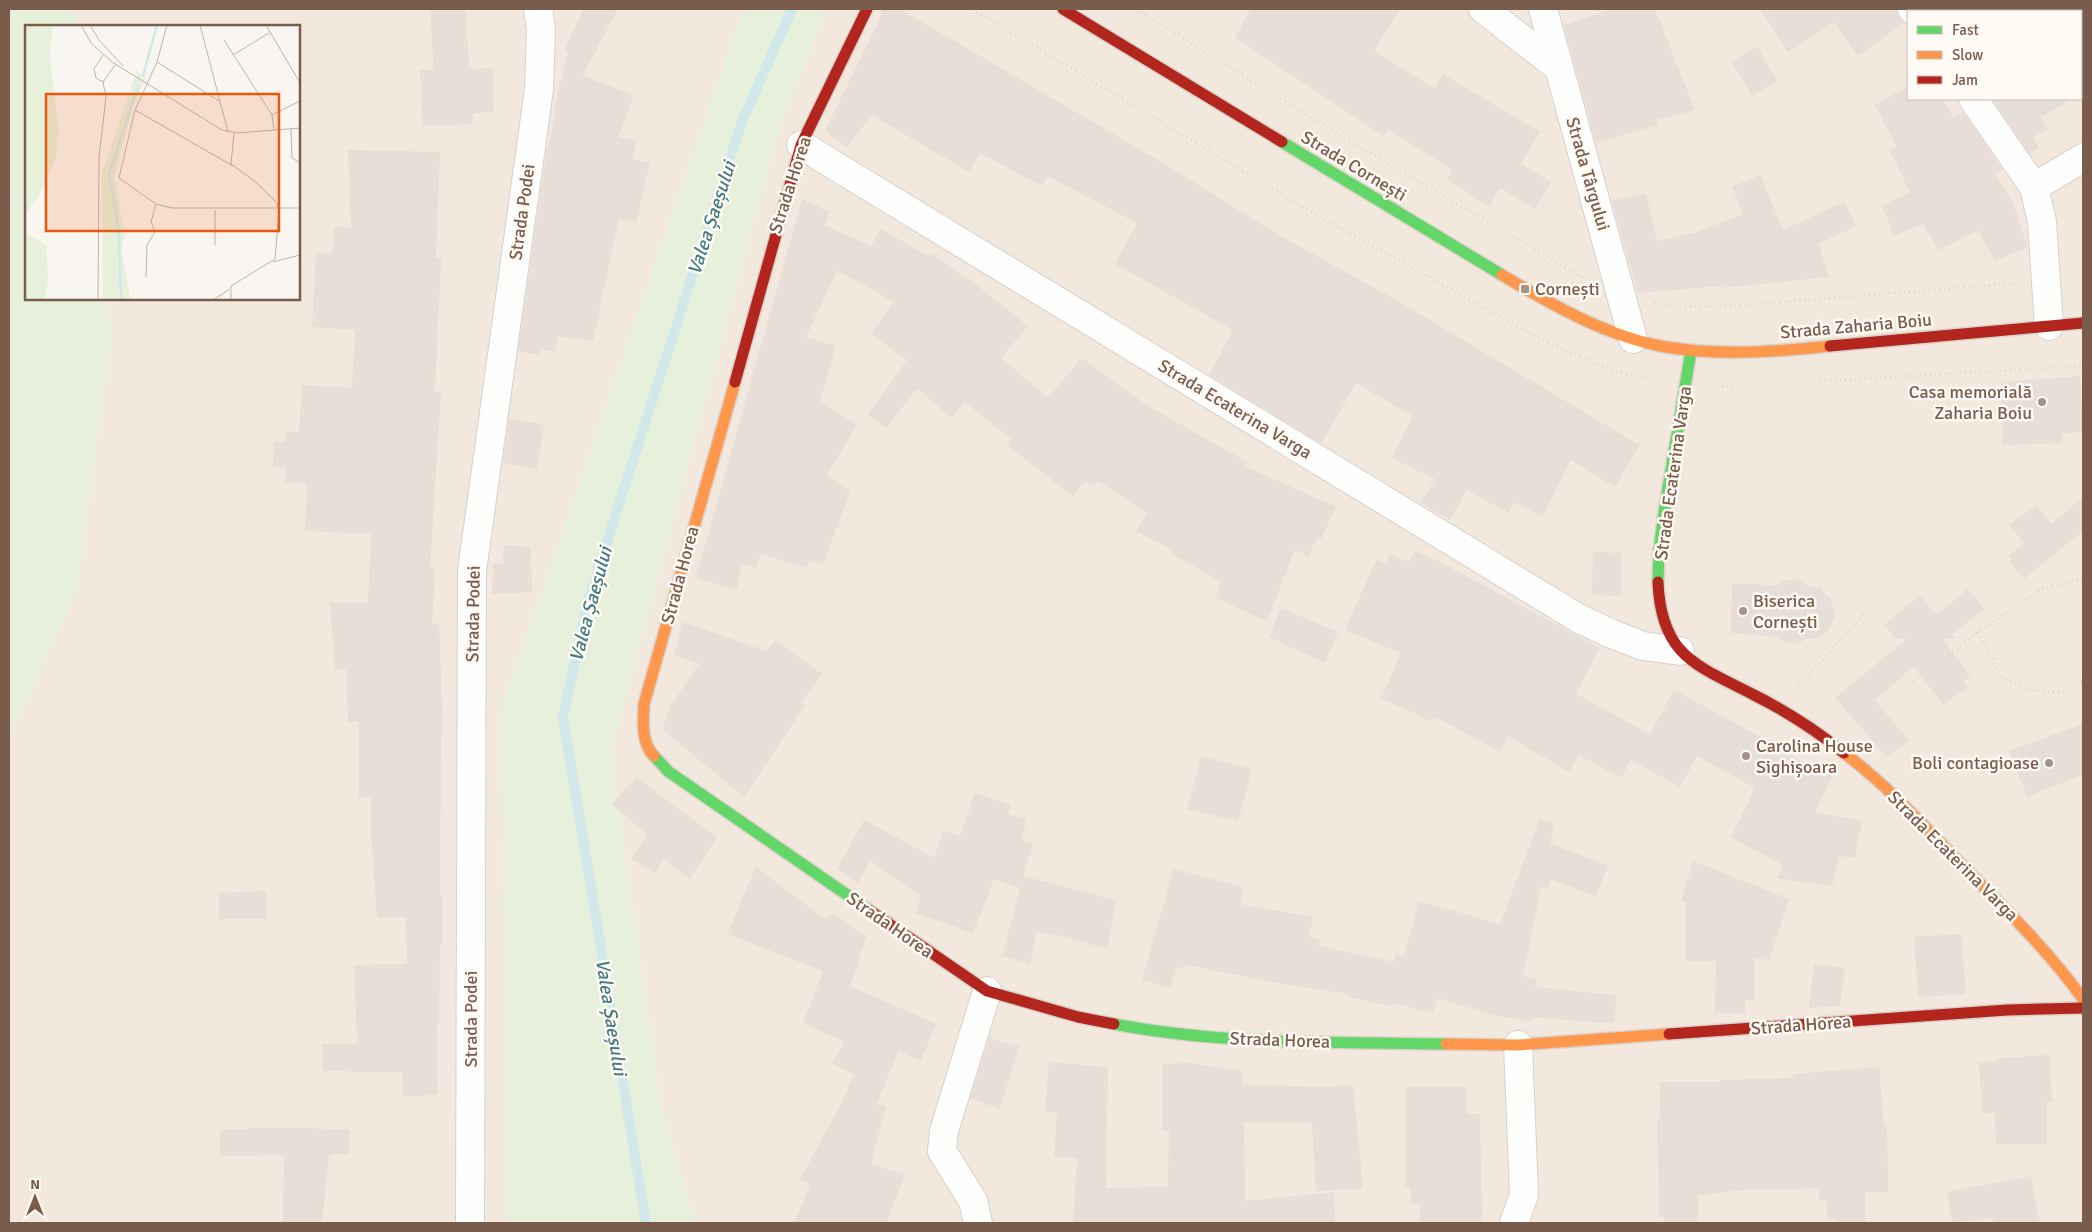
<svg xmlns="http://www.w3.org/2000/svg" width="2092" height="1232" font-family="Signika,sans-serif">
<rect width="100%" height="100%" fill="#f9f5f0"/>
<g fill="#f2e8de" fill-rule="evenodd">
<polygon points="74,9 743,9 502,707 507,1223 9,1223 9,738 77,590 111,338 107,299 299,299 299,26 76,26"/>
<path d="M827 9H2083V1223H695L662 1110 611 750 781 121ZM1908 11H2081V99H1908Z"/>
</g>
<g fill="#e7f0db">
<polygon points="9,9 74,9 76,26 26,26 26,299 107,299 111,338 77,591 9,738"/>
<polygon points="743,9 827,9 781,121 611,750 662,1110 695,1223 507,1223 502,707"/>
</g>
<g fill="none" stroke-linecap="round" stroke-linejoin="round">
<polyline stroke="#d0e8ea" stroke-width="10" points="646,1223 563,717 588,601 741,124 792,9"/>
</g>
<g fill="#e6ded7">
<polygon points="430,9 466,9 469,69 493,68 494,112 473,113 472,124 423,126 420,70 434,70"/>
<polygon points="583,9 618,9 582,76 634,95 618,137 637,141 632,159 650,163 636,222 619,218 593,341 558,336 555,352 540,349 539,355 518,351 546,155 556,113 553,112 568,52 564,51"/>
<polygon points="882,9 900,9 1168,166 1281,236 1405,305 1639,445 1615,487 1571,460 1542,517 1516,502 1508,513 1467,490 1450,520 1421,503 1435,479 1392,458 1413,416 1356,383 1321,444 1209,375 1233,330 1115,264 1137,223 1048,176 1042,186 980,153 969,172 872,115 847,147 825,131 881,16"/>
<polygon points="1251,9 1400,9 1374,51 1435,89 1443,74 1540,132 1521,164 1551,182 1535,209 1500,188 1489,207 1447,179 1452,170 1388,129 1384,136 1235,38"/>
<polygon points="1610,9 1655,9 1695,110 1657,120 1658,125 1596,143 1564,26"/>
<polygon points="1760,9 1897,9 1897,14 1904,23 1858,56 1834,22 1788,52"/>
<polygon points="1757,46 1777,81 1752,96 1732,62"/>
<polygon points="1908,87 1908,99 1943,99 1953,117 1963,112 2002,169 1995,173 2013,203 2028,247 1995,261 1978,230 1939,250 1923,224 1894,236 1882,205 1910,193 1890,150 1897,147 1875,105"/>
<polygon points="1992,99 2072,99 2041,117 2048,129 2033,137 2039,148 2030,154"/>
<polygon points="348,150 440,152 436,258 441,258 435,391 441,391 430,568 435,568 432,624 439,624 443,736 441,736 440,896 442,896 442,946 440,946 439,1021 437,1021 438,1095 403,1096 402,1072 323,1071 322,1044 357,1044 354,965 407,964 406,917 377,918 371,830 371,797 359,798 359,721 348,722 346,669 335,669 330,602 368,603 371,534 305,531 307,483 285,483 285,467 273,467 274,442 285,442 286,431 299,432 302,385 352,388 355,330 312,327 316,253 332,253 334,227 351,228"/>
<polygon points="1760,175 1783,230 1844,202 1856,226 1818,244 1829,277 1723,288 1722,286 1638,293 1612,201 1646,193 1657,241 1697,232 1743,214 1732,187"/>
<polygon points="802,199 830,212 824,225 871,246 881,229 928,256 930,253 968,280 969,279 1028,326 1001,358 1048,398 1082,358 1148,406 1247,462 1244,466 1336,507 1321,539 1317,538 1308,556 1295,550 1267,621 1215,598 1221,582 1171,553 1172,550 1137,531 1147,513 1098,480 1094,486 1086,481 1073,496 1008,446 1012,440 965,402 952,418 917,388 886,428 868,414 907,360 871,334 894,302 837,270 806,337 836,346 820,401 857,425 827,475 850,492 823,565 809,560 807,568 761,554 756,568 742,564 737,590 696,578"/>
<polygon points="2080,376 2083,432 2062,433 2062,443 2003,445 2001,382"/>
<polygon points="509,419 544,424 537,469 503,463"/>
<polygon points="2083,497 2083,531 2024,579 2009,562 2012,560 2008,556 2024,543 2009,525 2036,505 2052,524"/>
<polygon points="504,545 531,547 532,592 492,594 493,564 503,564"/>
<polygon points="1415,551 1436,560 1600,648 1576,694 1650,734 1674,690 1783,749 1781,751 1832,776 1815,812 1862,821 1855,858 1839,856 1832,886 1777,878 1783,865 1731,837 1755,788 1697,756 1680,787 1631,760 1621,778 1579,755 1569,772 1508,736 1500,752 1436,717 1433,722 1381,698 1401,653 1345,630 1376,560 1386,564 1390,554 1410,562"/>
<polygon points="1593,552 1622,553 1621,596 1592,595"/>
<polygon points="1793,579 1801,581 1810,587 1820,587 1823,592 1830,598 1836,615 1829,630 1816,639 1807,639 1796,644 1781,641 1777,637 1731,633 1732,584 1777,585 1784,581"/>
<polygon points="1968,589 1984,609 1952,635 1956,639 1946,639 1944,641 1970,676 1964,682 1968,687 1943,705 1914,666 1875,700 1909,741 1887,757 1835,698 1907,639 1896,639 1884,625 1920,595 1936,615"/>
<polygon points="1281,608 1338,632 1325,663 1269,637"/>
<polygon points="683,622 766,651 776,640 822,674 801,702 805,705 744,797 662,729 671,705 699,664 674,655"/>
<polygon points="2083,724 2083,775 2027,796 2009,751"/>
<polygon points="1201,756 1252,769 1238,821 1187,809"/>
<polygon points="637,776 653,790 717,837 690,879 664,859 655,873 631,859 647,834 612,804"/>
<polygon points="975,793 1011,805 1008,814 1027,819 1021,840 1033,843 1023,876 1116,900 1107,949 1059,935 1059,937 1037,931 1030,964 1002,956 1023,878 1020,888 994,879 973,933 915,913 921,896 870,861 858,883 837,869 864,820 934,858 943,830 960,836"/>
<polygon points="1540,819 1554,823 1550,844 1608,865 1596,896 1551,879 1548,888 1541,886 1523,976 1537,979 1535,987 1616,995 1615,1022 1602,1023 1533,1017 1532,1022 1494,1015 1437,998 1433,1013 1392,1003 1391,1006 1348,997 1349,994 1278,983 1186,965 1185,969 1176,967 1170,988 1142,980 1174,869 1243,887 1240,904 1313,917 1309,937 1320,940 1319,946 1394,962 1396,954 1404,956 1419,901 1500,924"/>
<polygon points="1693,861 1789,899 1769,960 1754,958 1754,1000 1745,1000 1745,1013 1715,1013 1716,961 1686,961 1686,903 1681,901"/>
<polygon points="756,867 826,920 832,913 867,937 858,958 860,959 850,986 936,1024 921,1061 898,1051 877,1104 886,1107 871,1164 905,1174 887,1223 794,1223 810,1185 800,1179 840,1106 854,1075 832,1063 845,1042 803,1023 823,971 727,934"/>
<polygon points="266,891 267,919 219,919 219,893"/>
<polygon points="1961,934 1966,994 1918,997 1914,937"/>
<polygon points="1814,964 1845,968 1840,1006 1809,1008"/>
<polygon points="989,1038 1019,1046 1000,1109 970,1098"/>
<polygon points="2050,1055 2052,1102 2047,1102 2047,1144 1996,1144 1995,1113 1982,1113 1979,1063 1998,1061 1998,1058"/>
<polygon points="1049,1062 1108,1067 1106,1188 1168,1187 1169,1131 1162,1131 1162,1064 1190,1063 1243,1071 1243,1085 1329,1087 1353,1085 1363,1189 1316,1191 1312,1123 1244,1122 1245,1201 1334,1192 1335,1223 1073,1222 1077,1158 1054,1157 1057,1113 1045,1111"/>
<polygon points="1879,1067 1884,1126 1887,1126 1888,1192 1865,1192 1865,1223 1837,1223 1837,1219 1827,1219 1827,1201 1819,1201 1820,1188 1762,1190 1762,1188 1698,1195 1698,1223 1664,1223 1664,1217 1659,1217 1657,1119 1660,1119 1660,1082 1720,1082 1720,1080 1793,1078 1793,1074"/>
<polygon points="1405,1087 1467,1087 1467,1114 1480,1114 1482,1223 1420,1223 1420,1204 1411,1204 1411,1187 1405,1187"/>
<polygon points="260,1128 350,1129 349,1154 329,1154 322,1223 283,1223 284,1155 220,1156 220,1130"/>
<polygon points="2031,1176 2040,1223 1994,1223 1993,1218 1952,1223 1947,1192"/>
</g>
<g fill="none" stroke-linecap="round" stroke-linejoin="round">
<defs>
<g id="street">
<polyline points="1483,9 1558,67"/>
<polyline points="1543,9 1633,339"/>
<polyline points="1912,9 1914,11"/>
<polyline points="1973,99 2034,187 2042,222 2049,326"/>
<polyline points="801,145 1578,618 1612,634 1643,646 1680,651"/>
<polyline points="2034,187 2083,158"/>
<polyline points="470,1223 472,571 539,89 541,29 538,9"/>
<polyline points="978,1223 973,1201 942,1151 944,1131 987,991"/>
<polyline points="1514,1223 1524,1195 1518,1045"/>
</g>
<g id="fast">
<polyline points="1282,142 1502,275"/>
<polyline points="1658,582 1659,550 1665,506 1691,351"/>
<polyline points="654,756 669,772 869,910"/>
<path d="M1114 1024C1223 1045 1335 1042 1446 1044"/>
</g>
<g id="slow">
<path d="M1502 275C1552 305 1608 337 1666 347 1720 356 1775 352 1830 346"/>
<path d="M1844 753C1888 786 1925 827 1963 866 2005 909 2048 950 2083 999"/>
<path d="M654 756C641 743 643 721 644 704L735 382"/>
<polyline points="1446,1044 1518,1045 1669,1034"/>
</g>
<g id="jam">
<polyline points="1063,9 1282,142"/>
<polyline points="1830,346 2083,323"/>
<polyline points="735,382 801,145 867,9"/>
<path d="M1658 582C1661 656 1696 665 1754 695 1786 711 1817 731 1844 753"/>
<polyline points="869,910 987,991 1078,1017 1114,1024"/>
<polyline points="1669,1034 2007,1010 2083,1008"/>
</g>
</defs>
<use href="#street" stroke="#d7d1cb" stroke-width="30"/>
<use href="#fast" stroke="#d9d2cb" stroke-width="14"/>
<use href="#slow" stroke="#d9d2cb" stroke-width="14"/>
<use href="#jam" stroke="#d9d2cb" stroke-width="14"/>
<g stroke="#dcd5d0" stroke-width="3" stroke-dasharray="1 4" stroke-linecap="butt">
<polyline points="972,9 1310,211 1546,342 1612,370 1655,381"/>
<polyline points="1136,9 1341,136 1584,278"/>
<polyline points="1655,303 1681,307 1734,306 2015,283"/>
<polyline points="1820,381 2083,366"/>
<polyline points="1717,387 1734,386"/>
<polyline points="1978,632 2001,676 2030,690 2060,692 2083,680"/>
<polyline points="1913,682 1978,632 2042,588 2083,579"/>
<polyline points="1799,686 1872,605"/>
<polyline points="2082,716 2083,716"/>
</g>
<use href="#street" stroke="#fefefd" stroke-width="28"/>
<use href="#fast" stroke="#63d668" stroke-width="11"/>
<use href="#slow" stroke="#ff974d" stroke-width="11"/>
<use href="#jam" stroke="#b3261e" stroke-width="11"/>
</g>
<g fill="#a69286" stroke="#fffaf3" stroke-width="2">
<rect x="1520" y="284" width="10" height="10" rx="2.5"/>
<circle cx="2042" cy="402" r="5"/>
<circle cx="1743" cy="611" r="5"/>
<circle cx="1746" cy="756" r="5"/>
<circle cx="2049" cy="763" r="5"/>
</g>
<g text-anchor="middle" stroke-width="5" stroke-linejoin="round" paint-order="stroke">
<g font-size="18" fill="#7a5c4d" stroke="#fffaf3">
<text transform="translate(1354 166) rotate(31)" y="6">Strada Cornești</text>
<text transform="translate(1588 174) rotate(74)" y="6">Strada Târgului</text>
<text transform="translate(790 185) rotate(-72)" y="6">Strada Horea</text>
<text transform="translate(522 212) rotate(-82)" y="6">Strada Podei</text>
<text transform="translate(1856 326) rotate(-5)" y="6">Strada Zaharia Boiu</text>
<text transform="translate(1235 409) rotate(31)" y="6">Strada Ecaterina Varga</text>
<text transform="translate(1673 473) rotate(-82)" y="6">Strada Ecaterina Varga</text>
<text transform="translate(680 575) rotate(-75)" y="6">Strada Horea</text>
<text transform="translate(473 614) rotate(-89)" y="6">Strada Podei</text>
<text transform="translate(1953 856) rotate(45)" y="6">Strada Ecaterina Varga</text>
<text transform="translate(890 925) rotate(35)" y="6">Strada Horea</text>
<text transform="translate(471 1019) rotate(-90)" y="6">Strada Podei</text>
<text transform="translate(1801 1025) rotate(-4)" y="6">Strada Horea</text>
<text transform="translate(1280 1040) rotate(2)" y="6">Strada Horea</text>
</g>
<g font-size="18" fill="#7a5c4d" stroke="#fffaf3" text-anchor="start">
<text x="1535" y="295">Cornești</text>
<text x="2032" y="398" text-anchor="end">Casa memorială<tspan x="2032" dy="21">Zaharia Boiu</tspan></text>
<text x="1753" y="607">Biserica<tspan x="1753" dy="21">Cornești</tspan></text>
<text x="1756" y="752">Carolina House<tspan x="1756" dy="21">Sighișoara</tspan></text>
<text x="2039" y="769" text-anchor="end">Boli contagioase</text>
</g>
<g font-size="19" font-style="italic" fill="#437c86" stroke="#fffaf3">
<text transform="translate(711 218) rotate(-72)" y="7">Valea Șaeșului</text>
<text transform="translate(590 604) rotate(-75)" y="7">Valea Șaeșului</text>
<text transform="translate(612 1017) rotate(81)" y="7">Valea Șaeșului</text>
</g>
</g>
<g transform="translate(25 25)">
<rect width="275" height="275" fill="#f9f5f0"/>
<path d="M0 0H28L25 31 34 107 30 135 14 170 0 189ZM112 46 121 52 108 83 89 152 100 211 96 224 106 275H78L77 148ZM0 208 21 220 23 252 20 275H0Z" fill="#e7f0db"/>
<path fill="none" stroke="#d0e8ea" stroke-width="2.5" d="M118 51 132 0M96 275 94 207 84 149 114 59"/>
<path fill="none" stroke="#c2b3aa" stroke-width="1" d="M56 0 66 18 87 37 197 105 213 108 275 103M65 0 74 15 98 41M142 0 132 37 110 85 94 153 131 179 147 183H275M175 0 203 107M241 0 275 58M199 15 247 90 249 105M208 30 244 8M132 37 194 76M78 57 71 53 69 44 78 30M110 85 208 141M247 90 275 76M266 104 267 133 275 138M190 220V185M248 237 275 230M121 252 122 220 130 207 126 197 131 179M73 275 74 132 81 72 78 57 90 40M188 275 205 264M206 275V261L250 234 254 186 251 177 232 158 206 139 209 108"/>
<path fill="#e8590c" fill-opacity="0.15" stroke="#e8590c" stroke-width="2.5" d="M21 69H254V206H21Z"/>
<rect width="275" height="275" fill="none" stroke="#7a5c4d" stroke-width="2.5"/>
</g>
<rect width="2092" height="1232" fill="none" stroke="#7a5c4d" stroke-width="20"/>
<rect x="1907" y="10" width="175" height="90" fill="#fffaf3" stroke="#cabbb1"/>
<rect x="1917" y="26" width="25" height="8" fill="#63d668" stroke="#cabbb1"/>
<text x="1952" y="35" font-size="15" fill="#7a5c4d">Fast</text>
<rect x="1917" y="51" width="25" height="8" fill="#ff974d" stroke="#cabbb1"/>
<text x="1952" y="60" font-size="15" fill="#7a5c4d">Slow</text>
<rect x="1917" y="76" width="25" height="8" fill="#b3261e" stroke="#cabbb1"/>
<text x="1952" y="85" font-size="15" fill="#7a5c4d">Jam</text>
<g transform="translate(35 1197)" stroke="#fffaf3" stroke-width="4" paint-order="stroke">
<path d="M0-4L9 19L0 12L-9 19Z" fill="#7a5c4d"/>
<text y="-8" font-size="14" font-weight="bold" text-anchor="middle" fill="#7a5c4d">N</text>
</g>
</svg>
